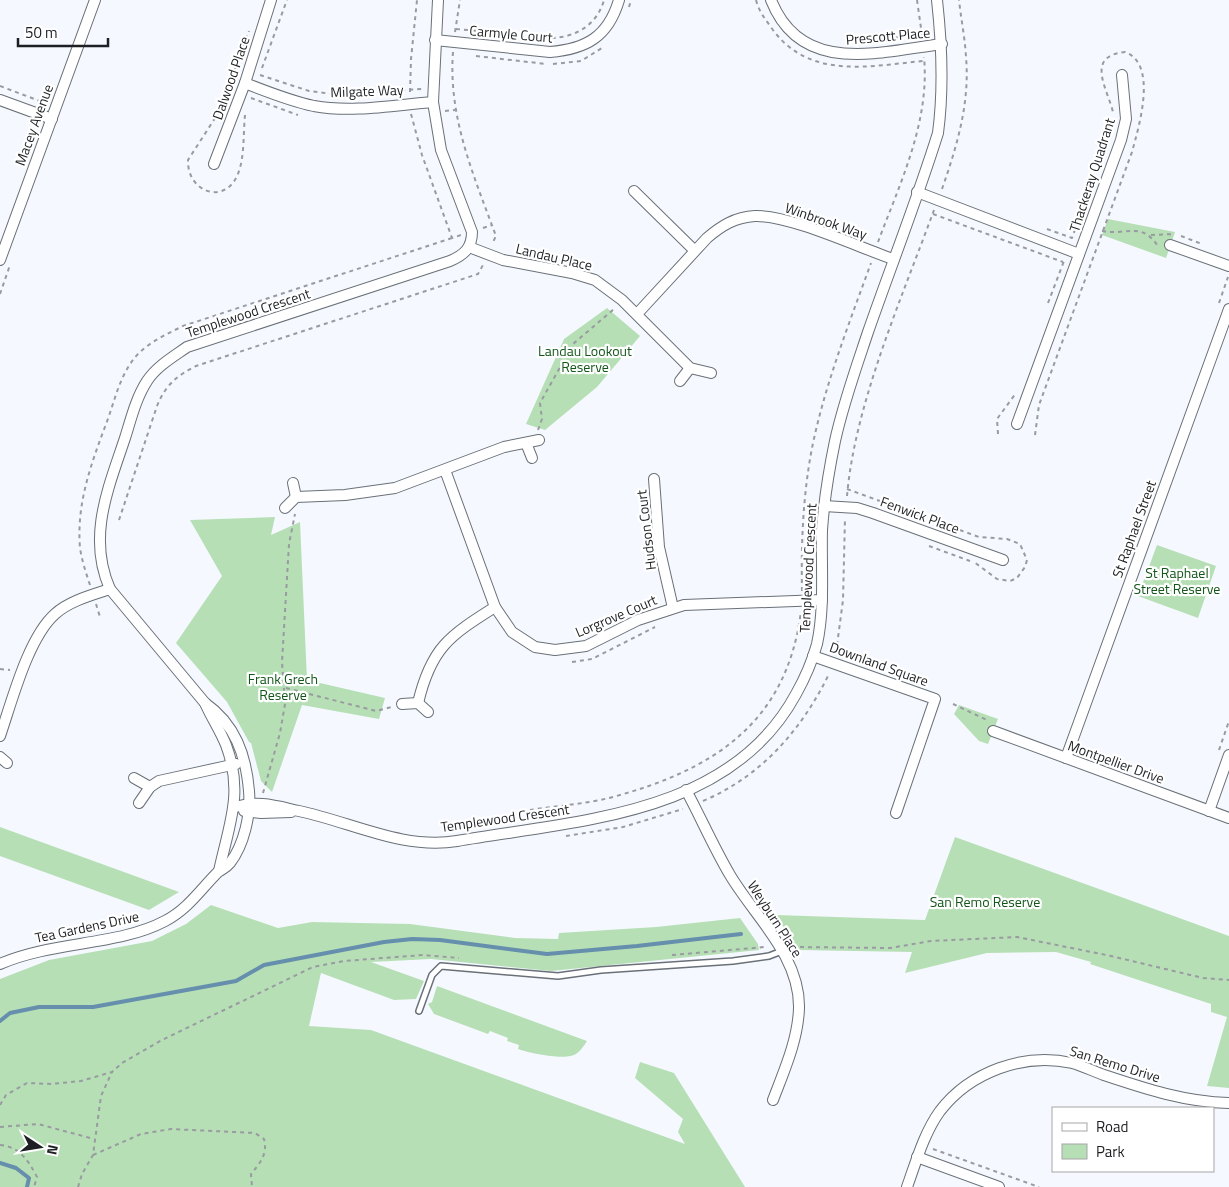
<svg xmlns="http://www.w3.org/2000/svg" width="1229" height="1187" font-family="'Titillium Web',sans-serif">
<rect width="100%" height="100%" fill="#f5f9ff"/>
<g fill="#b7dfb6">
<polygon points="1108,219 1175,232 1166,258 1102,235"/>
<polygon points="607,308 640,336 597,387 545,430 526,424 564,339"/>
<polygon points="275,517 271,535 300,522 307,680 385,698 379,719 302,705 272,792 261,781 251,743 249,742 227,702 176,643 222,576 190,520"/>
<polygon points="1157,545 1216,566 1198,618 1138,596"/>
<polygon points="959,705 998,719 988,744 979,741 954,714"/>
<polygon points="0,827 179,892 149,910 0,856"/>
<polygon points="955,837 1229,936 1229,1088 1207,1086 1227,1017 1211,1012 1211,1004 1090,964 1091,962 1056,952 987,953 905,973 912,952 798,950 777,917 776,915 925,920"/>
<polygon points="211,905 278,928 312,922 410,924 515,938 558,939 559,933 656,927 740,918 758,944 759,950 551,971 431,959 371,962 424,981 416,999 394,1000 321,973 309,1026 371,1030 685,1144 678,1132 683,1119 635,1078 640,1062 674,1073 745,1187 0,1187 0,979 49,960 152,941 186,924"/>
<path d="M437 986 587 1041C584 1046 579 1053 574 1055 562 1060 529 1053 518 1049L519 1045 507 1041 508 1038 490 1031 488 1034 434 1014 428 1004 432 1002Z"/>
</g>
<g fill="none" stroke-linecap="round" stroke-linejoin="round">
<g stroke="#668ead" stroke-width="4">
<polyline points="0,1021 10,1013 39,1007 93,1007 236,981 264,965 384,942 412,939 440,940 547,954 637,946 741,934"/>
<polyline points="0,1163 16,1168 29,1178 27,1187"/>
</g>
<defs>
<polyline id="lane" points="419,1011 432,975 441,966 558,976 601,970 733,961 769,956 782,951"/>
<g id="street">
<path d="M771 0C801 76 879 52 942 44"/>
<path d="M435 40 550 52C586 49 608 37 619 0"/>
<path d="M245 83C268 92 290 101 314 106 352 113 395 105 433 102"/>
<polyline points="0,100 52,119"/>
<polyline points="214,164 245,83 271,0"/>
<polyline points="634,191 694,250"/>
<polyline points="917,192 1079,254"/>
<polyline points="1170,245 1229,266"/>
<polyline points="469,247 503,260 572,273 595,280 622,300 690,368 711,373"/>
<polyline points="0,260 95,0"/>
<path d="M637 314 707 238C721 226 735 217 755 216 790 215 858 247 893 259"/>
<polyline points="680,381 690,368"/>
<polyline points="1017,424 1121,140 1126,119 1122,75"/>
<polyline points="526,443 532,458"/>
<polyline points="445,470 495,607 512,632 535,647 555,650 586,646 638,620 684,605 822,600"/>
<polyline points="654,479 659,547 673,608"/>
<polyline points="293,483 296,497"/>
<polyline points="824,506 857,508 873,513 1003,560"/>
<polyline points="285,508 296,497 345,495 395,488 504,447 539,440"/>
<polyline points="813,656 935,699 896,813"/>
<path d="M205 703C211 717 220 730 226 745 244 793 229 824 219 871"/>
<path d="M418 703C431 648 449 636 495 607"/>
<polyline points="402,704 418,703 428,712"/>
<polyline points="993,731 1229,818"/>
<path d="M0 736C12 701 28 638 55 614 69 601 92 595 110 589"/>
<polyline points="0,757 7,763"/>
<polyline points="1066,758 1229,309"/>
<polyline points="134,778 150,787"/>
<path d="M686 790C701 818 714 848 730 875 755 917 800 956 799 1008 798 1040 784 1071 773 1100"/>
<polyline points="139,803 150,787 159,781 236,764"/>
<path d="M235 807C258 800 276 806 299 811 351 822 403 850 457 841 578 820 730 816 796 694 805 678 812 662 817 644 825 607 821 568 822 530 824 500 829 470 835 441 843 404 856 368 868 332 891 266 917 200 938 133 944 88 942 45 937 0"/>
<polyline points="244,811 261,813 291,812"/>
<polyline points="1209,811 1229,755"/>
<path d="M0 964C52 941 118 946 165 921 188 909 200 890 218 872 222 869 226 868 230 863 244 845 251 814 249 791 246 755 235 724 205 703L110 589C87 537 108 489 125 438 131 419 136 398 147 381 157 366 173 357 187 347L450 261C464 255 472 248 472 232L441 150 433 102 438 0"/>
<polyline points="917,1157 999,1187"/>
<path d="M907 1187C916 1162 924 1133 940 1111 970 1072 1024 1052 1072 1063 1083 1066 1093 1071 1104 1075 1146 1089 1185 1102 1229 1103"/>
</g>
</defs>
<use href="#lane" stroke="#6a7078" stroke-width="8"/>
<use href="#street" stroke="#6a7078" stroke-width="12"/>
<g stroke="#989b9f" stroke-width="2" stroke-dasharray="4 4" stroke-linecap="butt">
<path d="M756 0C759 12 766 20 773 30 810 80 870 66 923 61"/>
<polyline points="917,0 922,35"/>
<polyline points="629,7 631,0"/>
<path d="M456 29 552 38C576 37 597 25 604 0"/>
<polyline points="455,32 460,0"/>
<polyline points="864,41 917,35"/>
<path d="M453 52C448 118 474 176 496 236L492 244"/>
<polyline points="476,56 546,64"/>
<polyline points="553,64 581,61 602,48"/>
<polyline points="262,68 287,0"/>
<polyline points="260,75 309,91 332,94 423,89"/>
<polyline points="0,86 45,103"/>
<polyline points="410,92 411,59 417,0"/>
<polyline points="251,98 298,115"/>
<polyline points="445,111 455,110"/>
<polyline points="411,114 422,155 452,238 461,235"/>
<path d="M245 115C243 134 245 159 237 176 224 205 187 192 188 160L219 112 249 31"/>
<path d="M942 189C957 146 970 103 966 57 965 38 961 19 959 0"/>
<polyline points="933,214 1063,262"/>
<polyline points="483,228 492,225"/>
<polyline points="1047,229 1072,238 1110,133"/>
<path d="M1102 231C1127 236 1142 220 1159 248"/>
<polyline points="1151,235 1174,234"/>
<polyline points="1181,236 1202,244"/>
<path d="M878 242C900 183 930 122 924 57"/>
<polyline points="0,294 10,265"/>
<polyline points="1048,303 1064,261"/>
<polyline points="1219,303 1228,277"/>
<polyline points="538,430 542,419 540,403 573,344 614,309"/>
<polyline points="998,434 997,419 1016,393"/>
<path d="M1035 435 1039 405 1132 152C1139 126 1158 64 1125 52 1085 56 1107 88 1113 112"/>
<polyline points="847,489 979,537 1007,539 1020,544 1027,560 1025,567 1017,578 1010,581 997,579 974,562"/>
<path d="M847 496C855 403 902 298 934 210"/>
<path d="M119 520 157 406C165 386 176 376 196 366L478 274 483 265"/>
<polyline points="929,546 970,561"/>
<path d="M90 585C86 573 82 561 80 548 76 501 93 459 109 416 116 395 122 371 138 354 151 341 167 334 183 326L452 238"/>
<path d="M802 591C801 543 803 495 812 448 825 384 849 324 871 263"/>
<polyline points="96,604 100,617"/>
<polyline points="836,653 843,600 845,518"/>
<polyline points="572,662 592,659 655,627"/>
<polyline points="0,669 10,670"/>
<polyline points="286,688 376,711 392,707"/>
<polyline points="953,704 989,721"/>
<polyline points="1219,750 1229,721"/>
<polyline points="263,793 280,733 285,704 282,662 289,544 295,514"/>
<path d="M703 801C762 776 802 729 829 674"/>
<path d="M530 810C556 806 584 804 609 798 712 771 787 724 801 611"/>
<polyline points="566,836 623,827 683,809"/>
<polyline points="792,947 890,948 931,941 1017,937 1111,956 1203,978 1229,980"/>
<polyline points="672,955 765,947"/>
<polyline points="0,1105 6,1095 27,1083 51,1084 81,1081 112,1072 122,1063 162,1040 313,967 344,961 423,955 459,958"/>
<polyline points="0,1127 38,1124 94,1139"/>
<path d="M0 1145C20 1147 28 1160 37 1177L34 1187"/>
<polyline points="933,1149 1039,1187"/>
<path d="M93 1155 141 1134 171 1129 255 1133 264 1139C268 1154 260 1163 251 1174L252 1187"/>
<polyline points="78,1187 82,1174 93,1155 101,1096 112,1072"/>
</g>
<use href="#lane" stroke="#fff" stroke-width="5"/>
<use href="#street" stroke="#fff" stroke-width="10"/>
</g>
<g text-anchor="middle" stroke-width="4.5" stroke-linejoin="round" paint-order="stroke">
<g font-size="14" fill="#1d1f22" stroke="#fff">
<text transform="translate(511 34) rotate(5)" y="5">Carmyle Court</text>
<text transform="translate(888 36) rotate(-5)" y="5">Prescott Place</text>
<text transform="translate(231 78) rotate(-71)" y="5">Dalwood Place</text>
<text transform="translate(367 91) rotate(-2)" y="5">Milgate Way</text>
<text transform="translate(34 125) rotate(-70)" y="5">Macey Avenue</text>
<text transform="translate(1092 175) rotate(-72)" y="5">Thackeray Quadrant</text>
<text transform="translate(826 221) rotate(19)" y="5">Winbrook Way</text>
<text transform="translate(554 257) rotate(13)" y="5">Landau Place</text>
<text transform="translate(248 313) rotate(-18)" y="5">Templewood Crescent</text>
<text transform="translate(920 515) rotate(20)" y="5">Fenwick Place</text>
<text transform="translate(1134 529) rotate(-70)" y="5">St Raphael Street</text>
<text transform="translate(646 530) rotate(-97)" y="5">Hudson Court</text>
<text transform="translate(808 568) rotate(-87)" y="5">Templewood Crescent</text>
<text transform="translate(616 616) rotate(-23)" y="5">Lorgrove Court</text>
<text transform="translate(879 664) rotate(20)" y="5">Downland Square</text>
<text transform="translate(1116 762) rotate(20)" y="5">Montpellier Drive</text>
<text transform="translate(505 818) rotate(-8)" y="5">Templewood Crescent</text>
<text transform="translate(775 919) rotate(57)" y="5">Weyburn Place</text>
<text transform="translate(87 927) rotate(-12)" y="5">Tea Gardens Drive</text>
<text transform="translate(1115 1064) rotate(17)" y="5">San Remo Drive</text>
</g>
<g font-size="14" fill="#13561a" stroke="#fff">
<text x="585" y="356">Landau Lookout<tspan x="585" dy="16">Reserve</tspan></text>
<text x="1177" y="578">St Raphael<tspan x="1177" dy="16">Street Reserve</tspan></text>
<text x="283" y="684">Frank Grech<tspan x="283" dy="16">Reserve</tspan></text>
<text x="985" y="907">San Remo Reserve</text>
</g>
</g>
<rect x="1052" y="1107" width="162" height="65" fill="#ffffff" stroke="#a5a5a7"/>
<rect x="1062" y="1123" width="25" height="8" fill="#ffffff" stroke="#a5a5a7"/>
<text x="1096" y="1132" font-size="15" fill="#1d1f22">Road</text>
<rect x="1062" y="1144" width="25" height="15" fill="#b7dfb6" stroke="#a5a5a7"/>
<text x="1096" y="1157" font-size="15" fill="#1d1f22">Park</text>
<g transform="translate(40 1147) rotate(102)" stroke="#ffffff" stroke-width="4" paint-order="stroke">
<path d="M0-4L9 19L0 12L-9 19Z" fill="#1d1f22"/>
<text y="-8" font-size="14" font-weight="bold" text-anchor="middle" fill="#1d1f22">N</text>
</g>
<path d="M18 38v8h90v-8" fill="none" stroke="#1d1f22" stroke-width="2.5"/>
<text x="25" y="38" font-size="15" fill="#1d1f22" stroke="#ffffff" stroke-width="4" paint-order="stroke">50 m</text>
</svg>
